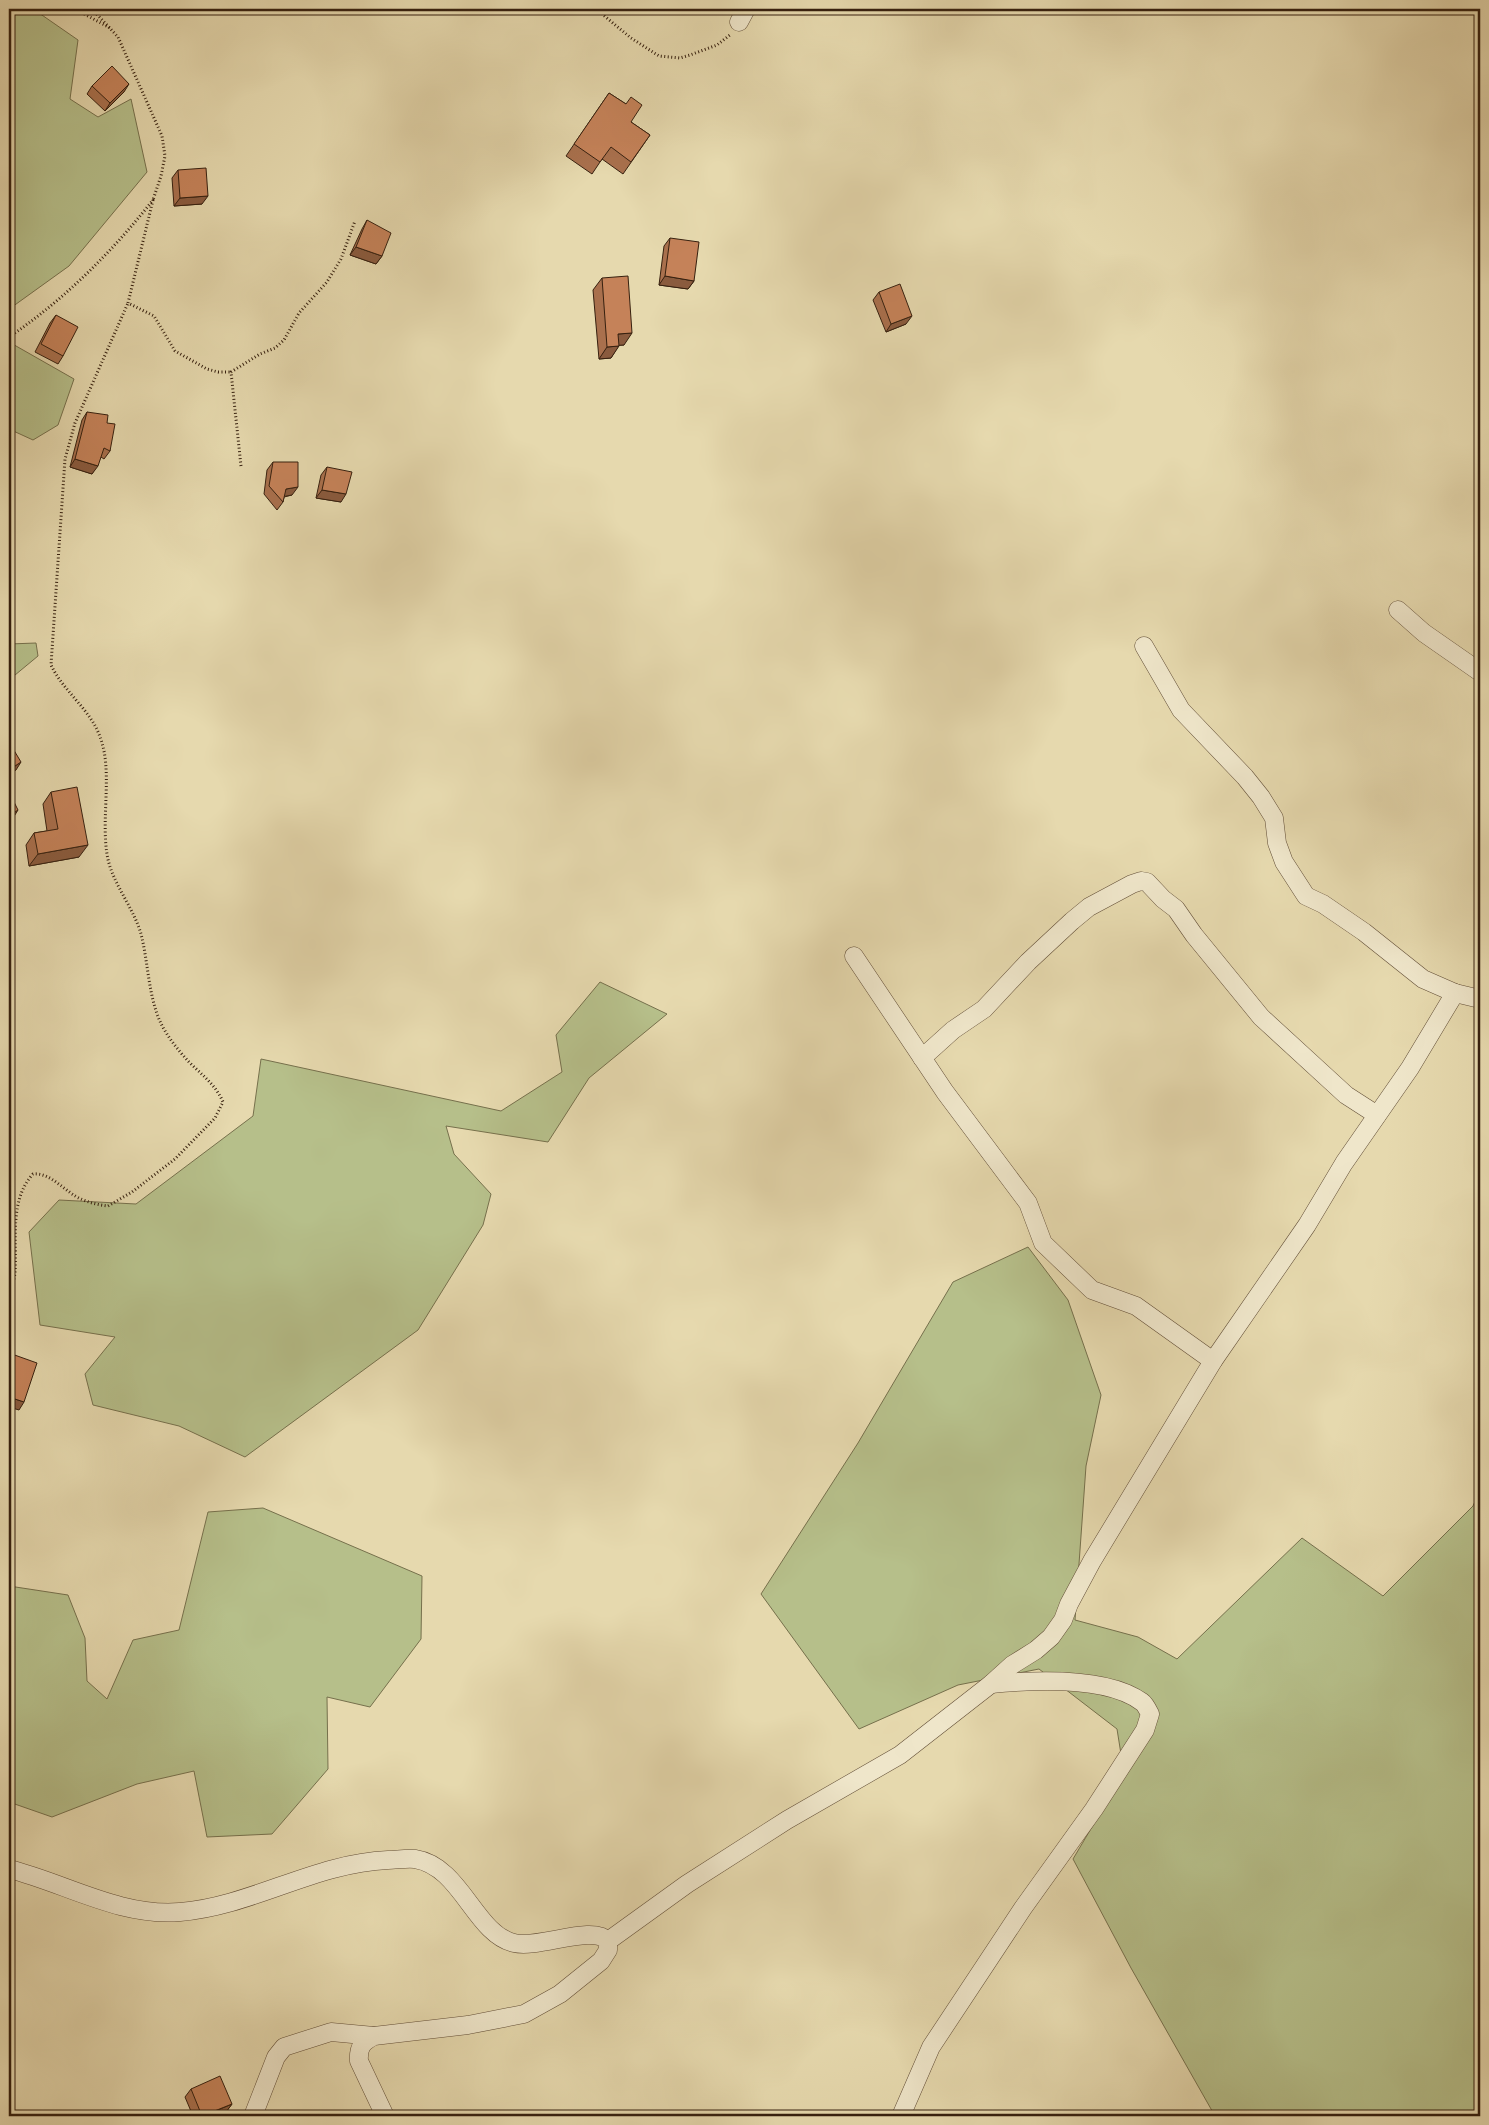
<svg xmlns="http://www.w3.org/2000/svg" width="1489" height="2125" font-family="'Libre Caslon Text',serif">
<rect width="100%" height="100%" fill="#e6d9ae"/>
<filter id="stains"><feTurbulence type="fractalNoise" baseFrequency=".004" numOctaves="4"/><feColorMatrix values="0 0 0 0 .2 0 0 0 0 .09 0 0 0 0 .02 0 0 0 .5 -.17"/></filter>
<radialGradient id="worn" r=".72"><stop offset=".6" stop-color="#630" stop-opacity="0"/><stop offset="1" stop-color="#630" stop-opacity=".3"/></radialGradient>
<g fill="#b6bf8a" stroke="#76704c">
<polygon points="9,9 28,9 39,13 78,40 70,99 98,117 131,99 147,172 69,266 12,307 9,337"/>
<polygon points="9,342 74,379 58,425 33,440 9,429"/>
<polygon points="36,643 38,656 9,680 9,644"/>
<polygon points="600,982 667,1014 589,1078 548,1142 446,1126 454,1154 491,1194 483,1225 418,1330 245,1457 179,1426 93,1405 85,1374 115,1337 40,1325 29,1232 59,1200 136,1204 253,1116 261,1059 501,1111 562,1072 556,1035"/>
<polygon points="1028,1247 1068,1300 1101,1395 1086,1466 1075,1620 1138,1637 1177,1659 1302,1538 1383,1596 1473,1506 1480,1490 1480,2116 1215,2116 1131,1968 1073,1859 1124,1773 1117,1729 1039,1669 958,1685 859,1729 761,1594 858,1443 953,1282"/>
<polygon points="263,1508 422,1576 421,1639 370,1707 327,1697 328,1769 272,1834 207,1837 194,1771 137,1784 52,1817 9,1802 9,1586 68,1595 85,1638 87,1681 107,1699 133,1640 179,1630 208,1512"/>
</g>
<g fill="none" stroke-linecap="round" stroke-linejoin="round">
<defs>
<g id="street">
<polyline points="739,22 746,9"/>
<polyline points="1398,610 1424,633 1480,672"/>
<polyline points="1144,646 1181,710 1245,777 1261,797 1274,818 1277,843 1284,862 1306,896 1323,904 1364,932 1423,979 1455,993 1480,999"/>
<polyline points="854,956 945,1092 1028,1203 1043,1243 1092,1290 1136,1306 1213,1361"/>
<polyline points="922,1058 953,1030 984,1009 1028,962 1072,921 1089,907 1132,884 1141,881 1147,882 1163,899 1176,909 1194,935 1261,1017 1346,1095 1377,1115"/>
<path d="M9 1869C65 1883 120 1917 180 1912 252 1906 315 1863 388 1860 396 1860 406 1858 415 1859 461 1866 475 1934 514 1943 539 1949 593 1924 608 1941V1950L601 1961 560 1994 524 2014 468 2025 374 2036C363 2042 358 2046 359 2061L385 2116"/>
<polyline points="608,1941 687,1884 787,1820 900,1755 991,1684 1012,1665 1036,1650 1051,1637 1063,1620 1069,1604 1092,1561 1213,1361 1307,1225 1344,1163 1410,1068 1455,993"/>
<polyline points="253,2116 276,2057 284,2047 331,2032 374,2036"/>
<path d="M901 2116 931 2047 1023 1908 1094 1809 1145 1730 1150 1714C1148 1710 1145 1704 1142 1702 1107 1676 1033 1680 991 1684"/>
</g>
</defs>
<use href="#street" stroke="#624e37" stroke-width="19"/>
<g stroke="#36200f" stroke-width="3" stroke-dasharray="1 2.5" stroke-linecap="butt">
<polyline points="75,9 112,29"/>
<polyline points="92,9 118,37 162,136 165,156 161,176 153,200"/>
<polyline points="596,9 631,38 659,56 680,58 690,55 717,45 730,35"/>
<path d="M9 337C65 299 111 253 153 200L128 303 154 316 175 351 207 369 218 372H231"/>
<polyline points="241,466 231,372 260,354 275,348 284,340 299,313 327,282 341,259 355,221"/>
<path d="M9 1296C11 1289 14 1281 15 1273 17 1241 9 1200 33 1174 51 1172 66 1193 81 1199 90 1203 99 1205 108 1206L132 1192 175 1159 215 1118 223 1102C216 1085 202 1075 189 1062 178 1050 165 1034 159 1019 148 992 148 961 141 934 133 906 111 882 107 854 101 817 113 770 100 737 91 710 63 691 51 665L65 459 75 423 128 303"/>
</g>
<use href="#street" stroke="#efe6ca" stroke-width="18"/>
</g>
<g fill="#a9704d" stroke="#36200f">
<polygon points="92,86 124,92 105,111 87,94"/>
<polygon points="609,93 626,104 631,122 650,135 623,174 602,159 592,174 566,156"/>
<polygon points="178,170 202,204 174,206 172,178"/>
<polygon points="367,220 382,256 376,264 350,255 362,229"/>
<polygon points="670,238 694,281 688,289 659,285 664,246"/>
<polygon points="602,278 624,345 619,345 611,358 599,359 593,290"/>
<polygon points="879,292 906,324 886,332 873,300"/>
<polygon points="56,315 63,356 58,364 35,352 50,323"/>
<polygon points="87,412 107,423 110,451 104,459 101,457 92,474 70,467 82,420"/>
<polygon points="273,462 292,495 284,497 283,502 277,510 264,494 267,470"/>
<polygon points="327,467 341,502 316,498 321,475"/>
<polygon points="51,792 79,857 29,866 26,845 34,833 47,831 43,804"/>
<polygon points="191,2089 232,2104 226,2112 217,2116 193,2116 185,2097"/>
</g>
<g fill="#8a5b3e" stroke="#36200f">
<polygon points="129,84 124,92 105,111 110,103"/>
<polygon points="208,196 202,204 174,206 180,198"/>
<polygon points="356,247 382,256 376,264 350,255"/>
<polygon points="665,276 694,281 688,289 659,285"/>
<polygon points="912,316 906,324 886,332 891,324"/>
<polygon points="632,333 624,345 609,346 618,334"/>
<polygon points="619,346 611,358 599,359 607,347"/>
<polygon points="75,459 98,466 92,474 70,467"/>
<polygon points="298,487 292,495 281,497 286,489"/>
<polygon points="322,490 346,494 341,502 316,498"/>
<polygon points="21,762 16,770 9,775 9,770"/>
<polygon points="18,810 13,818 9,821 9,816"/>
<polygon points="88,845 79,857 29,866 38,854"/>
<polygon points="9,1397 24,1402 19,1410 9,1407"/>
<polygon points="232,2104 226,2112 217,2116 204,2116"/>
</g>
<g fill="#c58259" stroke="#36200f">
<polygon points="112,66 129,84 110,103 92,86"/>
<polygon points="609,93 626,104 631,97 642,105 631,122 650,135 631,162 611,147 600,162 574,144"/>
<polygon points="206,168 208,196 180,198 178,170"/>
<polygon points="367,220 391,233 382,256 356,247"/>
<polygon points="670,238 699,242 694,281 665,276"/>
<polygon points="628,276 632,333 618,334 619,346 607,347 602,278"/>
<polygon points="900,284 912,316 891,324 879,292"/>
<polygon points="56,315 78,327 63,356 41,344"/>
<polygon points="87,412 108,415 107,423 115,424 110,451 104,448 98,466 75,459"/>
<polygon points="273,462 298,462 298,487 286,489 283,502 269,486"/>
<polygon points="327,467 352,472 346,494 322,490"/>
<polygon points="9,742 21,762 9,770"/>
<polygon points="77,787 88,845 38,854 34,833 58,829 51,792"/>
<polygon points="9,792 18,810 9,816"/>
<polygon points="9,1353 37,1363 24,1402 9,1397"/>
<polygon points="220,2076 232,2104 202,2116 191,2089"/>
</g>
<rect width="1489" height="2125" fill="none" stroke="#e6d9ae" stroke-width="30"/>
<rect x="10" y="10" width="1469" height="2105" fill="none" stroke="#36200f" stroke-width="2.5"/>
<rect x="15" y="15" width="1459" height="2095" fill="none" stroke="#36200f"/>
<rect width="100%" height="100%" filter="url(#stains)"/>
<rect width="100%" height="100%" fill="url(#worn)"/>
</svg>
